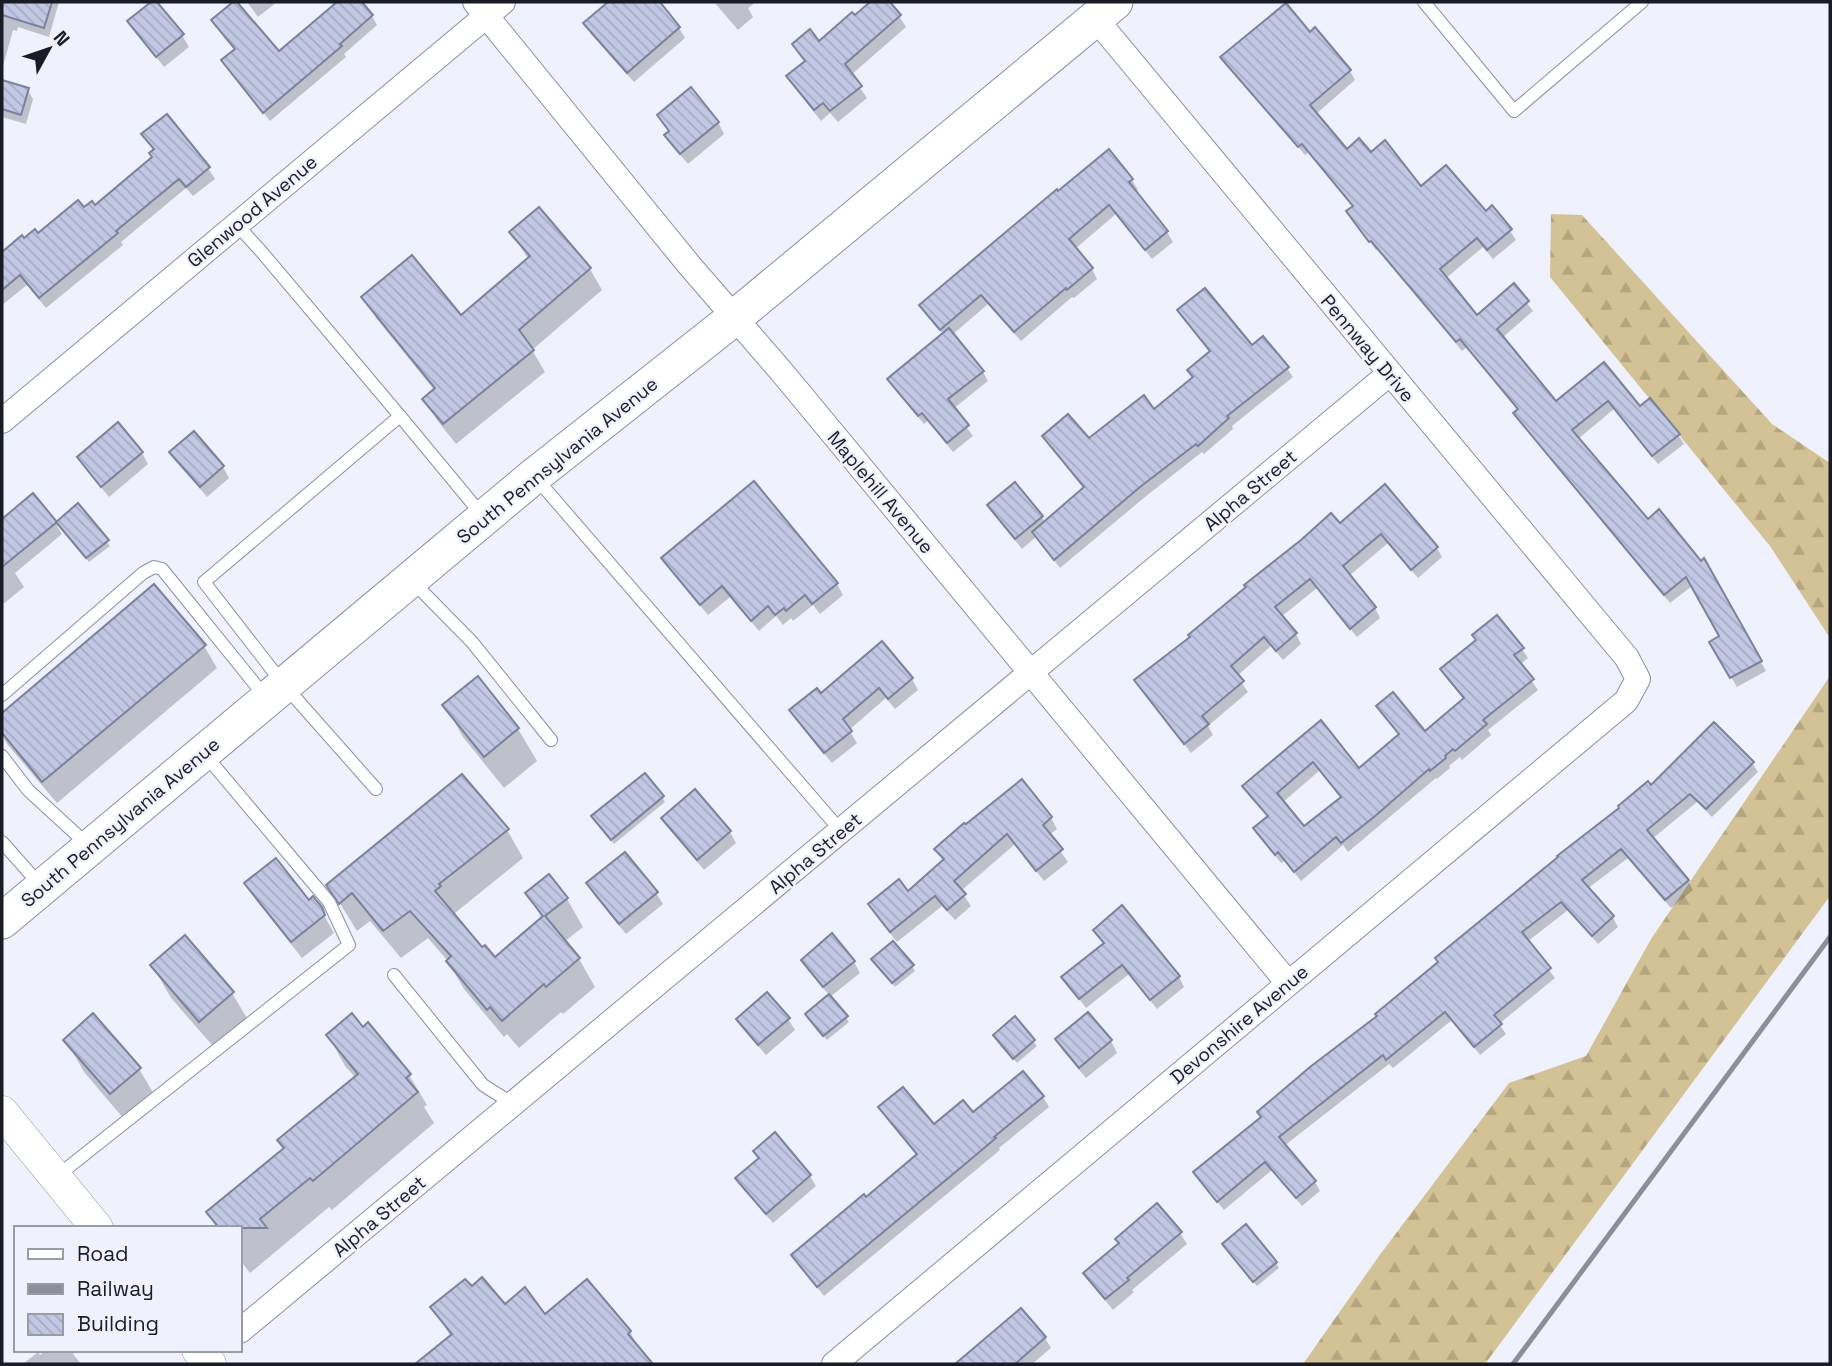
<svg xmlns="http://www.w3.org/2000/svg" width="1832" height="1366" font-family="'Space Grotesk',sans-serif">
<defs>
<pattern id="forest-firs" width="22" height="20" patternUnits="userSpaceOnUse" patternTransform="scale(1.75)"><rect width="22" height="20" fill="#d3c295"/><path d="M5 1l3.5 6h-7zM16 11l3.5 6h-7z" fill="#b5a680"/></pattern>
<pattern id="building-back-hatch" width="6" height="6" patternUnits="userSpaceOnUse" patternTransform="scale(1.75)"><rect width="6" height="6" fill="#c1c8e3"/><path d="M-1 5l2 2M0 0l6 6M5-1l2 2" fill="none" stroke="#a5abc3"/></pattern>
</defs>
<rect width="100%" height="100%" fill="#eff2fd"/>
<g fill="url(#forest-firs)">
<polygon points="1551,214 1582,215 1772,424 1830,463 1830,638 1770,546 1550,277"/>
<polygon points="1830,676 1830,896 1485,1364 1303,1364 1379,1256 1509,1083 1586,1056 1651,939"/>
</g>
<g fill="#0003" fill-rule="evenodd">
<polygon points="2,2 59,2 49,37 18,27 17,31 13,30 2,70"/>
<polygon points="154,2 182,35 189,47 164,67 136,32 130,21"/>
<polygon points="247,2 277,2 258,17"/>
<polygon points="331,2 360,2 372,16 377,25 344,54 346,57 270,121 229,69 236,50 219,30 213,21 279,54 335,6"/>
<polygon points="611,2 657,2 679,28 685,38 634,82 591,34 585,23"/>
<polygon points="714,2 756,2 748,8 753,17 738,30"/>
<polygon points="873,2 887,2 899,16 906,27 851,75 867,98 838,122 830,113 821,121 795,88 789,77 806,63 794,45 819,44 855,18"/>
<polygon points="1309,34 1350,71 1355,80 1316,114 1346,151 1370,154 1421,188 1485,213 1491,208 1510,231 1516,240 1493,259 1483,247 1445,279 1477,318 1514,286 1533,311 1502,338 1556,403 1604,364 1640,408 1678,435 1684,444 1658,464 1614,409 1578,439 1648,521 1701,563 1704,561 1766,671 1737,687 1711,643 1722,637 1692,586 1670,603 1521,423 1519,411 1467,347 1462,351 1377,249 1376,250 1354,220 1354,207 1309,152 1305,155 1228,66 1222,57"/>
<polygon points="2,82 27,89 33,99 26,124 2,117"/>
<polygon points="659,116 718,122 724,134 688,164 673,146 666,135 670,132"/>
<polygon points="144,135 208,168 215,179 193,196 186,188 121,242 123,245 46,308 27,285 2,305 2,254 22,237 24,240 37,235 84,210 95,207 154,158 154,151"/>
<polygon points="1109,151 1132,180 1138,190 1135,192 1167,232 1173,242 1152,259 1116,214 1075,249 1092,269 1097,279 1074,298 1072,297 1021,341 988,304 952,335 983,372 988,381 953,409 973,436 953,452 928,421 924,424 895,389 890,379 944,335 927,315 921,305"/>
<polygon points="511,232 590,269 602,290 532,350 545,372 456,444 437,420 425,399 435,391 376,318 363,297 461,317 529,260"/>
<polygon points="1185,320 1251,348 1287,368 1293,377 1232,426 1233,429 1204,454 1202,452 1145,497 1060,568 1036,537 1022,549 996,517 989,505 1042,517 1045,523 1085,488 1050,446 1044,436 1089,441 1154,411 1194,378 1211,352"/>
<polygon points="171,452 223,467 229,478 207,497 178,463"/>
<polygon points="142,453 148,464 109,497 85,468 79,457"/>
<polygon points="1385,487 1437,548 1442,557 1418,578 1388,543 1349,576 1375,608 1380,618 1357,637 1317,588 1281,617 1296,634 1301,644 1283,660 1271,646 1237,676 1248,692 1208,726 1213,735 1191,753 1142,690"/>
<polygon points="33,495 56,525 78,505 110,546 89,562 59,525 57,526 62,534 15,573 24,587 2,605 2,521"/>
<polygon points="664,558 837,584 843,595 820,614 813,605 793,621 791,618 783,625 776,616 759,631 730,597 708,615 670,569"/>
<polygon points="154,586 204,646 217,668 57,803 7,744 2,735 2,715"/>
<path d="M1522 649 1528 658 1520 665 1538 690 1488 730 1491 735 1462 760 1460 757 1449 766 1450 768 1437 779 1436 778 1348 852 1343 845 1301 881 1285 861 1281 863 1261 838 1255 829 1268 817 1249 796 1244 786 1321 722 1359 770 1400 736 1384 716 1378 707 1425 734 1465 700 1447 679 1442 669ZM1319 771 1342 799 1304 828 1282 803Z"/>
<polygon points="912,679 918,690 895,709 886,698 849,730 857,743 832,763 798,722 791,711 821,695"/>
<polygon points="445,705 518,729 537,761 504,788 463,737"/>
<polygon points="1752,763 1758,772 1712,817 1697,802 1652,839 1688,881 1693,890 1671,908 1628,858 1587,889 1613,918 1618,927 1598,944 1568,910 1527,942 1555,978 1499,1024 1506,1034 1480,1055 1452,1020 1393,1068 1389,1064 1284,1146 1315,1182 1320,1191 1302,1206 1272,1170 1224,1210 1200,1181 1195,1172 1262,1118 1379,1017 1651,788"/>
<polygon points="695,791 730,832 736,843 704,870 670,829 663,818"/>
<polygon points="662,797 665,802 614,844 596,821"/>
<polygon points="1051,818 1057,829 1049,835 1068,862 1044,881 1015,844 961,891 971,906 955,920 942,906 897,942 876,916 870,905 908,893 944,862 936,849 965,827"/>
<polygon points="507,830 523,858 455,913 456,915 454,916 482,949 495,959 542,919 528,894 567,899 583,927 564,942 579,959 595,987 563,1014 561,1012 519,1048 507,1034 504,1037 464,989 447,960 428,938 401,958 370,921 357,931 329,886"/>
<polygon points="246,883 309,902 320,908 334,933 302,958 256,900"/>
<polygon points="588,884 656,893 663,904 626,934 594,895"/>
<polygon points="1095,930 1179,977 1184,987 1157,1009 1129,974 1086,1008 1063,977 1105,945"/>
<polygon points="803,960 854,962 860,973 830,997 849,1022 827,1040 810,1020 830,996 809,971"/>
<polygon points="876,964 912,966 915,971 895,987"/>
<polygon points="152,965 232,993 251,1025 219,1053 171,998"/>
<polygon points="1088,1014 1111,1041 1117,1053 1086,1078 1063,1051 1057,1040"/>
<polygon points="788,1019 795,1030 766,1055 745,1031 738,1020"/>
<polygon points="1015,1019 1037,1046 1017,1063 998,1040"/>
<polygon points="328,1035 409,1075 427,1105 424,1107 434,1123 332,1210 329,1207 250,1273 240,1260 240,1228 217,1228 208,1212 285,1150 279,1141 356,1078 345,1066"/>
<polygon points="66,1040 139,1069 158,1101 130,1126 84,1072"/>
<polygon points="1043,1097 1049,1107 999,1148 1000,1150 824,1296 799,1266 793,1256 865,1200 917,1156 886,1118 880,1108 934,1126 973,1114"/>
<polygon points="755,1151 810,1176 816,1186 773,1223 743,1189 737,1178 760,1160"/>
<polygon points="1180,1233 1187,1244 1132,1290 1134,1292 1113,1310 1092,1284 1085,1273"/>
<polygon points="1227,1249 1276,1263 1279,1268 1257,1286"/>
<polygon points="587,1282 630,1332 642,1354 651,1364 418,1364 451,1337 433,1308 471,1289 504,1306 545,1317"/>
<polygon points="1021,1311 1045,1338 1051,1348 1032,1364 956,1364"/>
<polygon points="47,1350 70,1350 81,1364 23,1364 38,1352 40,1355"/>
</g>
<g fill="url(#building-back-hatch)" stroke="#7c829c" stroke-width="2" fill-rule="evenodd">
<polygon points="2,2 52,2 44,28 2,15"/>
<polygon points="151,2 157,2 184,34 156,57 127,21"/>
<polygon points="233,2 237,2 279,51 337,2 362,2 373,15 340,44 342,46 263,113 221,60 235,49 211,20"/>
<polygon points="608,2 660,2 680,27 627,73 583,23"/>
<polygon points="870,2 890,2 901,15 845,64 862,86 830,111 823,103 814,110 786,76 805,61 792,44 810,29 819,41 852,12 855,15"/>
<polygon points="1286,3 1310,32 1315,27 1351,70 1310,105 1347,149 1359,138 1371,152 1385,140 1421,186 1446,165 1486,211 1492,205 1512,229 1487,250 1477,238 1440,269 1477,315 1514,283 1529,301 1497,329 1556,401 1604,362 1640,406 1650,398 1680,434 1652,456 1608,401 1572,430 1648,519 1659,509 1701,561 1704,558 1762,661 1730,678 1709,642 1719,636 1686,577 1664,595 1513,413 1518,409 1460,339 1456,342 1371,241 1369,242 1346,211 1353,206 1302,144 1298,147 1220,57"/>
<polygon points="2,80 29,88 21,115 2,109"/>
<polygon points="691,87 719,122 680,154 664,135 669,131 657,115"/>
<polygon points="167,114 210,167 186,187 179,179 116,231 118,233 39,298 20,275 2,290 2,252 22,235 24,238 35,229 38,233 78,200 84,207 92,201 95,205 152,157 149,153 154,149 141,134"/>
<polygon points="1109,149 1133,179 1129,182 1168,231 1145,250 1109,205 1069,239 1093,268 1067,290 1066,288 1014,332 981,295 940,330 919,305 1057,189 1058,191"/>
<polygon points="539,207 591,268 519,330 534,350 443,424 422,399 435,388 361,297 412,255 461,315 530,256 509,232"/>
<polygon points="1205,288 1252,345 1263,336 1289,367 1227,416 1229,418 1198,446 1196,444 1140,487 1054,560 1032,532 1084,487 1042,436 1068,414 1089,438 1144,395 1154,409 1193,377 1187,370 1210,351 1177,310"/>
<polygon points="949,328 984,371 948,399 969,425 947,443 922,413 918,416 887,379"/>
<polygon points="118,422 143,452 101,487 77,457"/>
<polygon points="194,431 224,466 200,487 169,452"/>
<polygon points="754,481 838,583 812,604 805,595 786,611 784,608 775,615 768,606 751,621 722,586 700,605 661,558"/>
<polygon points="1015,482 1043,516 1015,539 987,505"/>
<polygon points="1385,484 1438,547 1411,570 1381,534 1343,566 1376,607 1350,629 1310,579 1275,607 1297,633 1276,651 1264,637 1231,666 1244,681 1202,716 1209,724 1184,744 1134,680 1190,637 1188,635 1246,587 1244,585 1301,540 1331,513 1340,523"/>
<polygon points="33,493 57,522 2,567 2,519"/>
<polygon points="78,503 109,540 86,558 56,522"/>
<polygon points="154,584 206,645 42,782 2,733 2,713"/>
<path d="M1497 615 1524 648 1514 655 1534 679 1483 720 1487 724 1455 751 1453 749 1445 756 1446 758 1430 771 1429 769 1374 817 1341 843 1336 837 1294 872 1278 852 1275 855 1253 828 1268 816 1242 786 1321 720 1359 768 1399 734 1376 706 1393 692 1425 731 1464 698 1440 669 1476 640 1472 635ZM1313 762 1341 797 1304 826 1277 793Z"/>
<polygon points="882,641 913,678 888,699 879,688 843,719 852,731 824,753 789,710 817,688 821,693"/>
<polygon points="478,676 519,728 484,757 442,705"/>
<polygon points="1714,722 1754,762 1706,809 1690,794 1647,830 1689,880 1665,900 1621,849 1582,880 1614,916 1592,936 1561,902 1522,932 1551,968 1494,1015 1502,1024 1474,1047 1445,1012 1386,1060 1383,1055 1279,1137 1316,1181 1296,1198 1265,1162 1217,1202 1193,1172 1261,1117 1257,1112 1310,1067 1377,1016 1375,1014 1438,962 1435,958 1558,857 1557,856 1619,808 1618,806 1648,781 1651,785"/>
<polygon points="645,773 664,796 611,840 591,816"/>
<polygon points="462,774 509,829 439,884 441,886 435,891 482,947 485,945 495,957 543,916 525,893 549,874 568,898 545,916 580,958 546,987 544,984 502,1021 490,1007 487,1010 446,961 451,956 410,911 383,931 352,893 339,904 326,885"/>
<polygon points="1022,779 1052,817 1043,825 1063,849 1036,871 1007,834 954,881 966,894 947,910 935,896 890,932 868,904 899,879 908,891 944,859 934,849 964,823 966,824"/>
<polygon points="695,789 731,831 697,860 661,818"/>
<polygon points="625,852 658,892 619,924 586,883"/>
<polygon points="276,858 309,900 313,896 322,907 325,915 291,942 244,883"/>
<polygon points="1122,905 1180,976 1150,1000 1122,965 1079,999 1061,977 1104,943 1093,930"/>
<polygon points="832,933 855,961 823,987 801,960"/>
<polygon points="185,935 234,992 199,1022 150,965"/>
<polygon points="893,941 914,965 892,983 871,959"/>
<polygon points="767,992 790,1018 758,1045 736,1019"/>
<polygon points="829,994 848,1016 823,1036 805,1014"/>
<polygon points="1088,1012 1112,1040 1079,1068 1055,1039"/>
<polygon points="93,1013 141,1068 110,1094 63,1040"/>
<polygon points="352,1013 363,1027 368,1022 411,1074 406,1078 418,1092 313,1181 310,1178 260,1219 267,1228 219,1228 206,1212 284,1148 277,1140 358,1074 326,1035"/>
<polygon points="1015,1016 1035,1040 1013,1059 993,1035"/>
<polygon points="1023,1071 1044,1096 994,1137 996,1138 964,1165 817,1287 791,1255 864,1194 866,1197 917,1154 878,1107 903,1087 934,1124 963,1100 973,1112"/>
<polygon points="775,1132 811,1175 766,1214 735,1178 759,1158 753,1151"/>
<polygon points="1157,1203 1182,1232 1127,1278 1129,1280 1105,1299 1083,1273 1119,1243 1115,1239"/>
<polygon points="1246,1224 1277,1262 1253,1282 1222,1244"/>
<polygon points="482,1277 505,1304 525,1287 545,1314 587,1279 631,1331 628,1334 653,1364 415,1364 452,1334 430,1307 465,1279 472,1286"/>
<polygon points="1021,1308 1046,1337 1015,1364 955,1364"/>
</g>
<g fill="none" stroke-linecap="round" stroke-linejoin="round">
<defs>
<g id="service">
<polyline points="1424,2 1514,111 1642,2"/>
<polyline points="236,224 260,250 400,416"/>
<polyline points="535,477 841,831"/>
<polyline points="411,580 472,642 551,740"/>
<polyline points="2,695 143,573 154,567 162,569 267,699"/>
<polyline points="2,756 28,790 89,846"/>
<polyline points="376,789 284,685 204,582 400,416 482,515"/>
<polyline points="2,842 41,886"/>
<polyline points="394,975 483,1085 513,1104"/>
<polyline points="56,1177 349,945 329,902 206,756"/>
</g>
<g id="minor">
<polyline points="475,2 690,266 781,371 1288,983"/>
<polyline points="2,421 503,2"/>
<polyline points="240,1331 1389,374"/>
<polyline points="834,1364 1626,701 1638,679 1627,658 1095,18"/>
</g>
<g id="tertiary">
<polyline points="2,1112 97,1228"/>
<polyline points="198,1350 210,1364"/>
</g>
<polyline id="secondary" points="2,921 534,476 734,318 1115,2"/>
</defs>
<use href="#service" stroke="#888ea7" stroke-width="14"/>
<use href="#minor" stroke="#888ea7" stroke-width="26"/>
<use href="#tertiary" stroke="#888ea7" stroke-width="33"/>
<use href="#secondary" stroke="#888ea7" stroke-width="37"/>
<use href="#service" stroke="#fff" stroke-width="12"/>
<use href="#minor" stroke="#fff" stroke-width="24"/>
<use href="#tertiary" stroke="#fff" stroke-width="32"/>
<use href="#secondary" stroke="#fff" stroke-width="35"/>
<polyline stroke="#8c8e99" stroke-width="5" points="1513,1364 1830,937"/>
</g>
<g text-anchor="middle" stroke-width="5" stroke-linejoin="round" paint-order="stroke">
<g font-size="19" fill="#191b25" stroke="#eff2fd">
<text transform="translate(252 211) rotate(-40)" y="7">Glenwood Avenue</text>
<text transform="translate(1368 348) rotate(50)" y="7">Pennway Drive</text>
<text transform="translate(557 460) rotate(-39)" y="7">South Pennsylvania Avenue</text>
<text transform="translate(1250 490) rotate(-40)" y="7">Alpha Street</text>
<text transform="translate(881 492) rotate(50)" y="7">Maplehill Avenue</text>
<text transform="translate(120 822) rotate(-40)" y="7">South Pennsylvania Avenue</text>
<text transform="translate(815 853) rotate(-40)" y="7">Alpha Street</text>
<text transform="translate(1239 1024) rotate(-40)" y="7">Devonshire Avenue</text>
<text transform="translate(379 1216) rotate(-40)" y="7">Alpha Street</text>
</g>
</g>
<rect width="1832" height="1366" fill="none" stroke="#191b25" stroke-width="7"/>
<rect x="14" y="1226" width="228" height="126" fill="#eff2fd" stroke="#999ca7" stroke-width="2"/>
<rect x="28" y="1249" width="35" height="10" fill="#ffffff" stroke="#999ca7" stroke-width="2"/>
<text x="77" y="1261" font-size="21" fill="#191b25">Road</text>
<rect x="28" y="1284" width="35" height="10" fill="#8c8e99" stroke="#999ca7" stroke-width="2"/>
<text x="77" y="1296" font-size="21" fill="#191b25">Railway</text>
<rect x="28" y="1314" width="35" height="21" fill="url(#building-back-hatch)" stroke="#999ca7" stroke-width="2"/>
<text x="77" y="1331" font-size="21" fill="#191b25">Building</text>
<g transform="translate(49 49) rotate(50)" stroke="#eff2fd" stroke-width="5" paint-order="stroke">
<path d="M0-5L12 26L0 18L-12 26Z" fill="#191b25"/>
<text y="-10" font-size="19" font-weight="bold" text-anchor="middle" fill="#191b25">N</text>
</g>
</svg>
